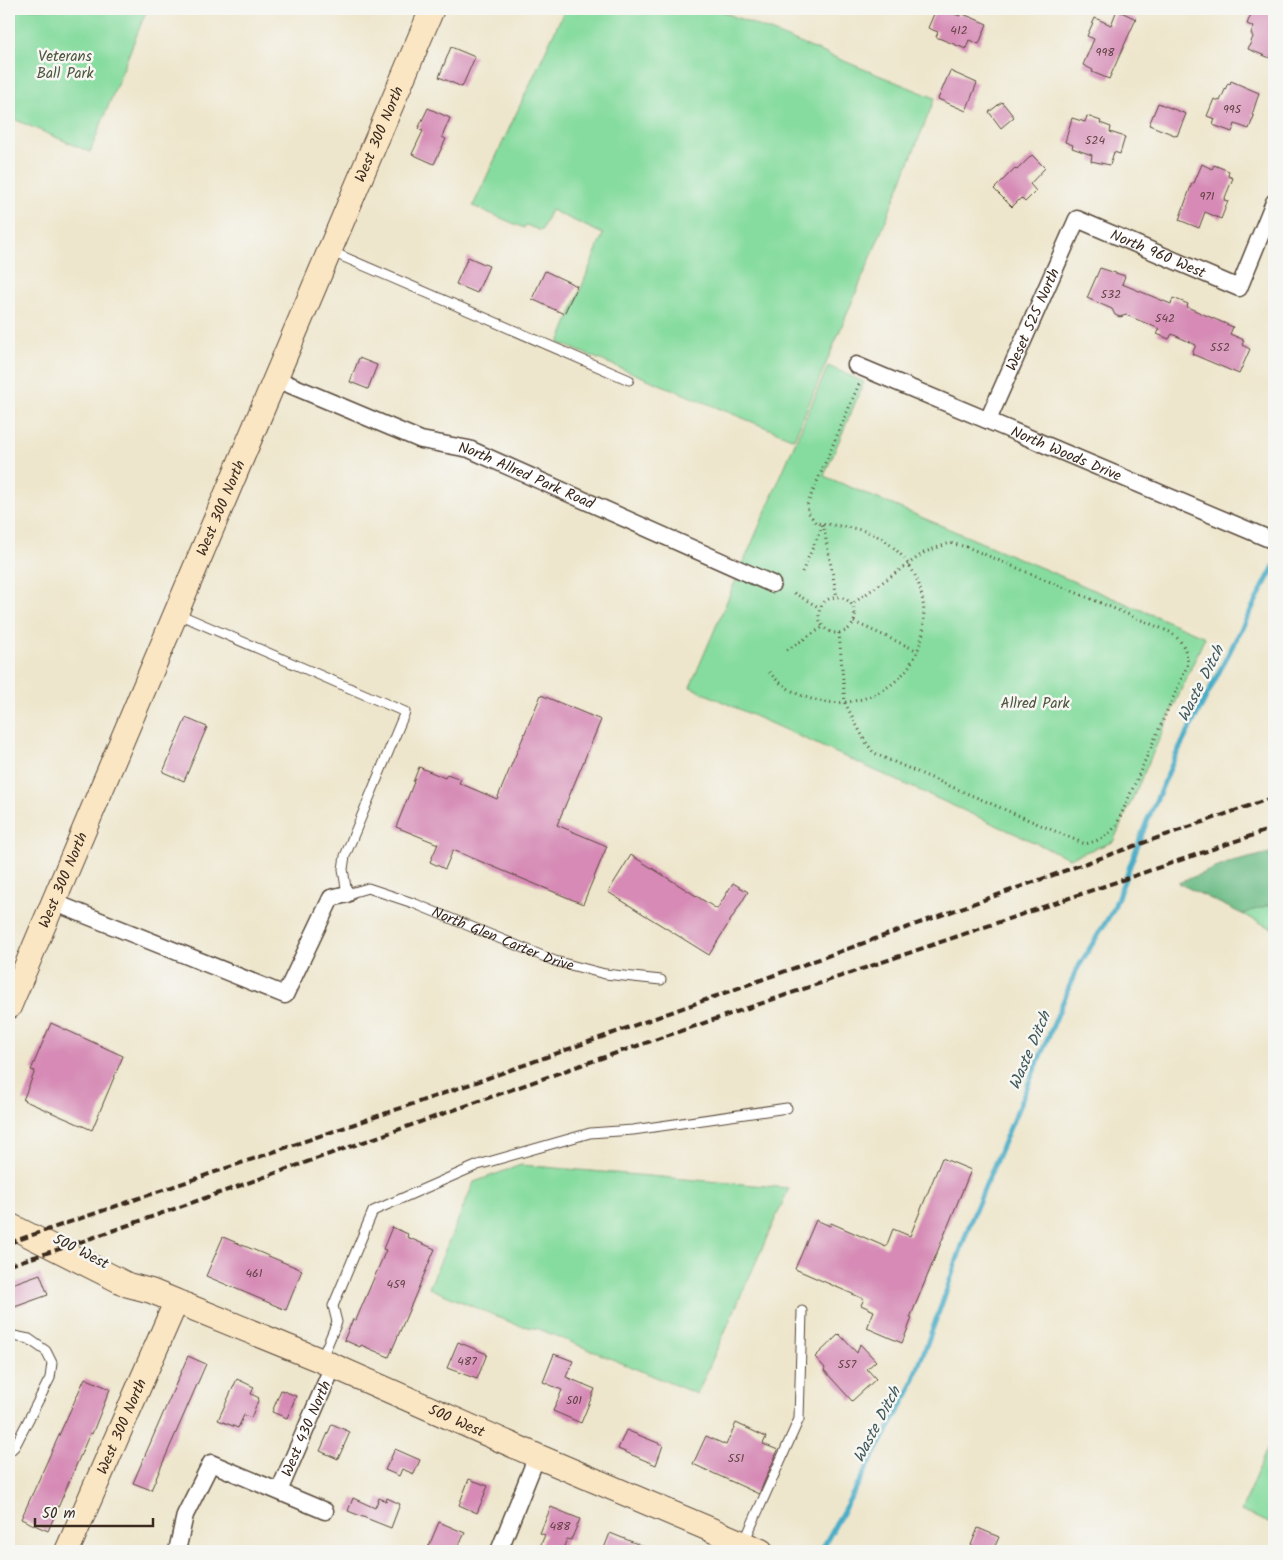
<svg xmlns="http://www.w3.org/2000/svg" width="1283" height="1560" font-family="Kalam,sans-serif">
<rect width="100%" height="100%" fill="#f6f6f2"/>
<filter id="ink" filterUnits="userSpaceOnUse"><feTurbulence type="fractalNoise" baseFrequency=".02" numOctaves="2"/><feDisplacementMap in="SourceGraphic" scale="10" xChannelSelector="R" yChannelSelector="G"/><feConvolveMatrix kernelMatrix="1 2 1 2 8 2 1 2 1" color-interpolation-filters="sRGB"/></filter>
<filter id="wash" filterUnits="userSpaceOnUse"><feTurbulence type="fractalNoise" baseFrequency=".0096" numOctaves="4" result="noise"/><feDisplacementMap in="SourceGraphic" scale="20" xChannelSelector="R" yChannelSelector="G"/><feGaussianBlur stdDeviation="1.12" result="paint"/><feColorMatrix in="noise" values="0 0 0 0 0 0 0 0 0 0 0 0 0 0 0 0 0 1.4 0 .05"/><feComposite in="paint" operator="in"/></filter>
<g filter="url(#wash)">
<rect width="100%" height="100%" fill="#eee6cc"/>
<g fill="#86dc9f" stroke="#60835e">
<polygon points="9,9 147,9 90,152 9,117"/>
<polygon points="565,9 716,9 935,98 869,262 794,439 559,343 603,234 551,210 541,231 526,225 524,228 473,206"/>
<polygon points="828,366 864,382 824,476 1205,637 1113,842 1069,858 690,687"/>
<polygon points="1274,903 1274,929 1242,914"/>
<polygon points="521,1165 789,1188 697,1394 539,1329 517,1325 429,1288 474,1182"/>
<polygon points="1274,1432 1274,1525 1241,1511"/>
</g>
<polygon fill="#6cbc86" stroke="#547352" points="1274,852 1274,903 1242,914 1178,883 1228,863"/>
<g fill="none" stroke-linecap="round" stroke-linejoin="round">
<polyline stroke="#48adc8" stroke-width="5" points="821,1551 909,1392 941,1306 971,1220 1076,971 1113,910 1147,821 1176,755 1274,566"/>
</g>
<g id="blocks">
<g fill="#d68ab5">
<polygon points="936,9 945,13 945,10 960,16 961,13 987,24 979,44 969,40 966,49 936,37 938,32 928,28"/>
<polygon points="1253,9 1274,9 1274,46 1270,58 1248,49 1253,37 1251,33 1254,27 1247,24"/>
<polygon points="1117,10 1136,19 1109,79 1092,72 1093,70 1083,65 1094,39 1087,36 1095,18 1111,25"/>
<polygon points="451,47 475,57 462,87 439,77"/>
<polygon points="950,71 977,83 966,111 938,99"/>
<polygon points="1231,81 1259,93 1252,115 1254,116 1249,129 1235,124 1232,132 1213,125 1215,119 1207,116 1214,99 1220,101 1228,83 1230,84"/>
<polygon points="1002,102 1014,117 1001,128 989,112"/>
<polygon points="1158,103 1186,114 1177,136 1149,125"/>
<polygon points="428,108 450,118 442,137 446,139 434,164 412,154 423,131 418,129"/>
<polygon points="1087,116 1101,121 1100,123 1111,127 1110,132 1125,137 1120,154 1114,152 1110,165 1091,161 1092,155 1072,148 1073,145 1065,142 1072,118 1085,122"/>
<polygon points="1032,155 1045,168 1030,184 1036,191 1025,202 1021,198 1012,207 994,189 1015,168 1017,170"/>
<polygon points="1202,164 1212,169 1214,165 1229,171 1228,176 1233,178 1224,200 1228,201 1221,219 1205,212 1199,228 1179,220 1192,183 1194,183"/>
<polygon points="468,257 489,266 477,293 456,284"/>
<polygon points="1100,268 1125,276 1122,284 1171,304 1173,298 1188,304 1187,307 1233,327 1230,334 1244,340 1242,345 1250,349 1239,374 1192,354 1196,345 1172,334 1169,339 1157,334 1160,329 1126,315 1120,317 1115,315 1112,309 1087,298"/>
<polygon points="545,271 577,286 564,314 532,299"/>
<polygon points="359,358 377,365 368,389 350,382"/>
<polygon points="541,695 601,720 557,825 607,846 583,904 453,850 445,869 430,862 438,844 396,827 414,782 413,782 419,767 445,778 447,774 461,779 459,783 497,799"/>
<polygon points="186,718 207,727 184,781 163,772"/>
<polygon points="631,855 717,909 733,883 748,892 709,955 608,892"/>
<polygon points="51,1023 123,1056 92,1130 23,1100 35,1071 31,1070"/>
<polygon points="942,1158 971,1170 910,1318 912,1318 902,1343 867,1328 874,1311 861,1305 864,1299 795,1269 816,1220 830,1226 831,1223 886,1247 893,1229 910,1236"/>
<polygon points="392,1227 408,1234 407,1237 435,1249 389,1357 361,1345 360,1347 344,1340 353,1319 356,1320 386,1250 383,1249"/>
<polygon points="223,1237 302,1270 286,1310 206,1276"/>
<polygon points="40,1274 48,1295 9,1309 9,1285"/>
<polygon points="839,1334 857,1353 860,1344 876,1361 867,1369 876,1379 852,1401 824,1370 825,1368 815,1357"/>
<polygon points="458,1342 487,1354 477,1379 447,1368"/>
<polygon points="554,1354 573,1361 566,1377 595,1389 581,1423 553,1411 562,1390 543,1382"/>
<polygon points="188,1356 206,1364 151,1490 133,1483"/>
<polygon points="85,1378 110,1389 92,1434 90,1433 48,1531 21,1519"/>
<polygon points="237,1379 254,1387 251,1394 259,1398 251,1418 244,1415 238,1428 218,1420"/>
<polygon points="281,1390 296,1396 287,1418 272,1412"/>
<polygon points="736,1423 766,1437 763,1444 778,1450 759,1494 693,1464 706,1436 726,1445"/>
<polygon points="332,1424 350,1432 338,1459 320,1451"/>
<polygon points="626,1430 663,1445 656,1465 618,1449"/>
<polygon points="395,1449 420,1460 414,1474 402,1469 399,1476 385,1470"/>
<polygon points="469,1479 488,1486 477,1513 459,1505"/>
<polygon points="353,1498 375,1508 379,1498 386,1501 387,1498 400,1504 391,1528 348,1511"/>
<polygon points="551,1507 580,1519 571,1540 567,1539 562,1551 538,1551 545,1535 540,1533"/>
<polygon points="439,1522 465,1533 456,1551 436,1551 428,1548"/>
<polygon points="978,1528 999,1537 993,1551 985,1551 971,1545"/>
<polygon points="610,1533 655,1551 603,1551"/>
</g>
</g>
</g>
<g filter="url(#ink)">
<use href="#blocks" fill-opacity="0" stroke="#564638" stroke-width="1"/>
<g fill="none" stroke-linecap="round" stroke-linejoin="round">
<defs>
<g id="lane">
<polyline points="330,251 629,380"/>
<path id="s1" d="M176 613 405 712 345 856 343 869 347 894 368 888 413 903 555 961 605 974 661 980"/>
<polyline points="9,1335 29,1339 46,1351 52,1363 50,1378 15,1446 9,1452"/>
<polyline points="321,1360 337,1322 333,1306 373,1211 478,1165 590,1133 633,1130 787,1108"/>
<polyline points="744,1542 799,1419 802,1311"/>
</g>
<g id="street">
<path id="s2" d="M856 365 1274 541"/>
<path id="s3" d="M276 379 421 440 469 449 772 584"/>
<path id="s4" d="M988 420 1077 219 1239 288 1274 202"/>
<polyline points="53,902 285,995 331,898 347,894"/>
<path id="s5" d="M279 1491 333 1366"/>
<polyline points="177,1551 185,1515 211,1463 325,1511"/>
<polyline points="499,1551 537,1456"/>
</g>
<g id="secondary">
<path id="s6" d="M9 1007 432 9"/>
<path id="s7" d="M9 1225 128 1285 151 1291 320 1360 537 1456 761 1551"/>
<path id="s8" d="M67 1551 176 1302"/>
</g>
</defs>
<use href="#lane" stroke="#564638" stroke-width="11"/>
<use href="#street" stroke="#564638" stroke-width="19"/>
<use href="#secondary" stroke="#564638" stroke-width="26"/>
<g stroke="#564638" stroke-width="3" stroke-dasharray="1 4" stroke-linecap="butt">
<polyline points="823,524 837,597"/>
<polyline points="802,572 823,524"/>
<polyline points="794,593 820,608"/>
<circle cx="837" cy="615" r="18"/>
<polyline points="854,622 918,651"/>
<path d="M839 633 845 703 865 741 873 752 880 756 1085 844C1098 841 1107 837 1116 826L1188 664C1186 648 1183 642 1170 632L967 547 950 543 925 552 852 604"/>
<polyline points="787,650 823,627"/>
<path d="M769 672C821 731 923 700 924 618 924 599 920 581 909 565 899 551 885 538 868 532 852 527 833 525 816 523L808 512 807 505 860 382"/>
</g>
<use href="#lane" stroke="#fff" stroke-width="9"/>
<use href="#street" stroke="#fff" stroke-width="16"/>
<use href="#secondary" stroke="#fbe6c4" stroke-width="24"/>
<g stroke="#3b2a1e" stroke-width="4" stroke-dasharray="8 4" stroke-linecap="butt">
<polyline points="9,1243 488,1078 1092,861 1274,797"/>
<polyline points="9,1265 69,1246 590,1062 1274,828"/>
</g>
</g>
</g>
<g text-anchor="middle" stroke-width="5" stroke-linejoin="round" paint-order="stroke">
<g font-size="12" fill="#624244">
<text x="959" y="34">412</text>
<text x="1105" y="56">998</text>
<text x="1232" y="113">995</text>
<text x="1095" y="144">524</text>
<text x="1207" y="200">971</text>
<text x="1111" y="298">532</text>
<text x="1165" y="322">542</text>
<text x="1220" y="351">552</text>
<text x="254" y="1277">461</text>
<text x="396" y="1288">459</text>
<text x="467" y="1365">487</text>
<text x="847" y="1368">557</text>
<text x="574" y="1404">501</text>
<text x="736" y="1462">551</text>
<text x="560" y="1530">488</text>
</g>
<g font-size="15" fill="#4e563e" stroke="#f6f6f2">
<text x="65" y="61">Veterans<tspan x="65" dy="17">Ball Park</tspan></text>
<text x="1035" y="708">Allred Park</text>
</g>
<g font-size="15" fill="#3b2a1e" stroke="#f6f6f2">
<text dy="5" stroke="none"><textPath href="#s6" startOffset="948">West 300 North</textPath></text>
<text dy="5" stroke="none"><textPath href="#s4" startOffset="308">North 960 West</textPath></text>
<text dy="5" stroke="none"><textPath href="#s4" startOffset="110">Weset 525 North</textPath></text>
<text dy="5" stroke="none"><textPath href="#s2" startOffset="228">North Woods Drive</textPath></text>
<text dy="5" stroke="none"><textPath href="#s3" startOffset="269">North Allred Park Road</textPath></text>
<text dy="5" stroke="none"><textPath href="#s6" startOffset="542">West 300 North</textPath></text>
<text dy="5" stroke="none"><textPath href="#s6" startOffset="138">West 300 North</textPath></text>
<text dy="5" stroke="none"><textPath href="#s1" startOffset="610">North Glen Carter Drive</textPath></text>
<text transform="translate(81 1251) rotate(27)" y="5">500 West</text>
<text dy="5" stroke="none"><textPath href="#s7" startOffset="489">500 West</textPath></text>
<text dy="5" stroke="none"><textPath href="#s8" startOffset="136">West 300 North</textPath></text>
<text dy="5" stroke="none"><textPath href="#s5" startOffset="68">West 430 North</textPath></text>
</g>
<g font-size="16" font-style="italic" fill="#40585a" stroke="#f6f6f2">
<text transform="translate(1200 683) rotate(-63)" y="6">Waste Ditch</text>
<text transform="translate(1029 1050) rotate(-67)" y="6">Waste Ditch</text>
<text transform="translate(876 1424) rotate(-62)" y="6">Waste Ditch</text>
</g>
</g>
<rect width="1283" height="1560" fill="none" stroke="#f6f6f2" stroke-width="30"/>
<path d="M35 1518v8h118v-8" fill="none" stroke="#3b2a1e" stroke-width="2.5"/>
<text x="42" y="1518" font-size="15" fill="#3b2a1e" stroke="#f6f6f2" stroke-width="4" paint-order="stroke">50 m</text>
</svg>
